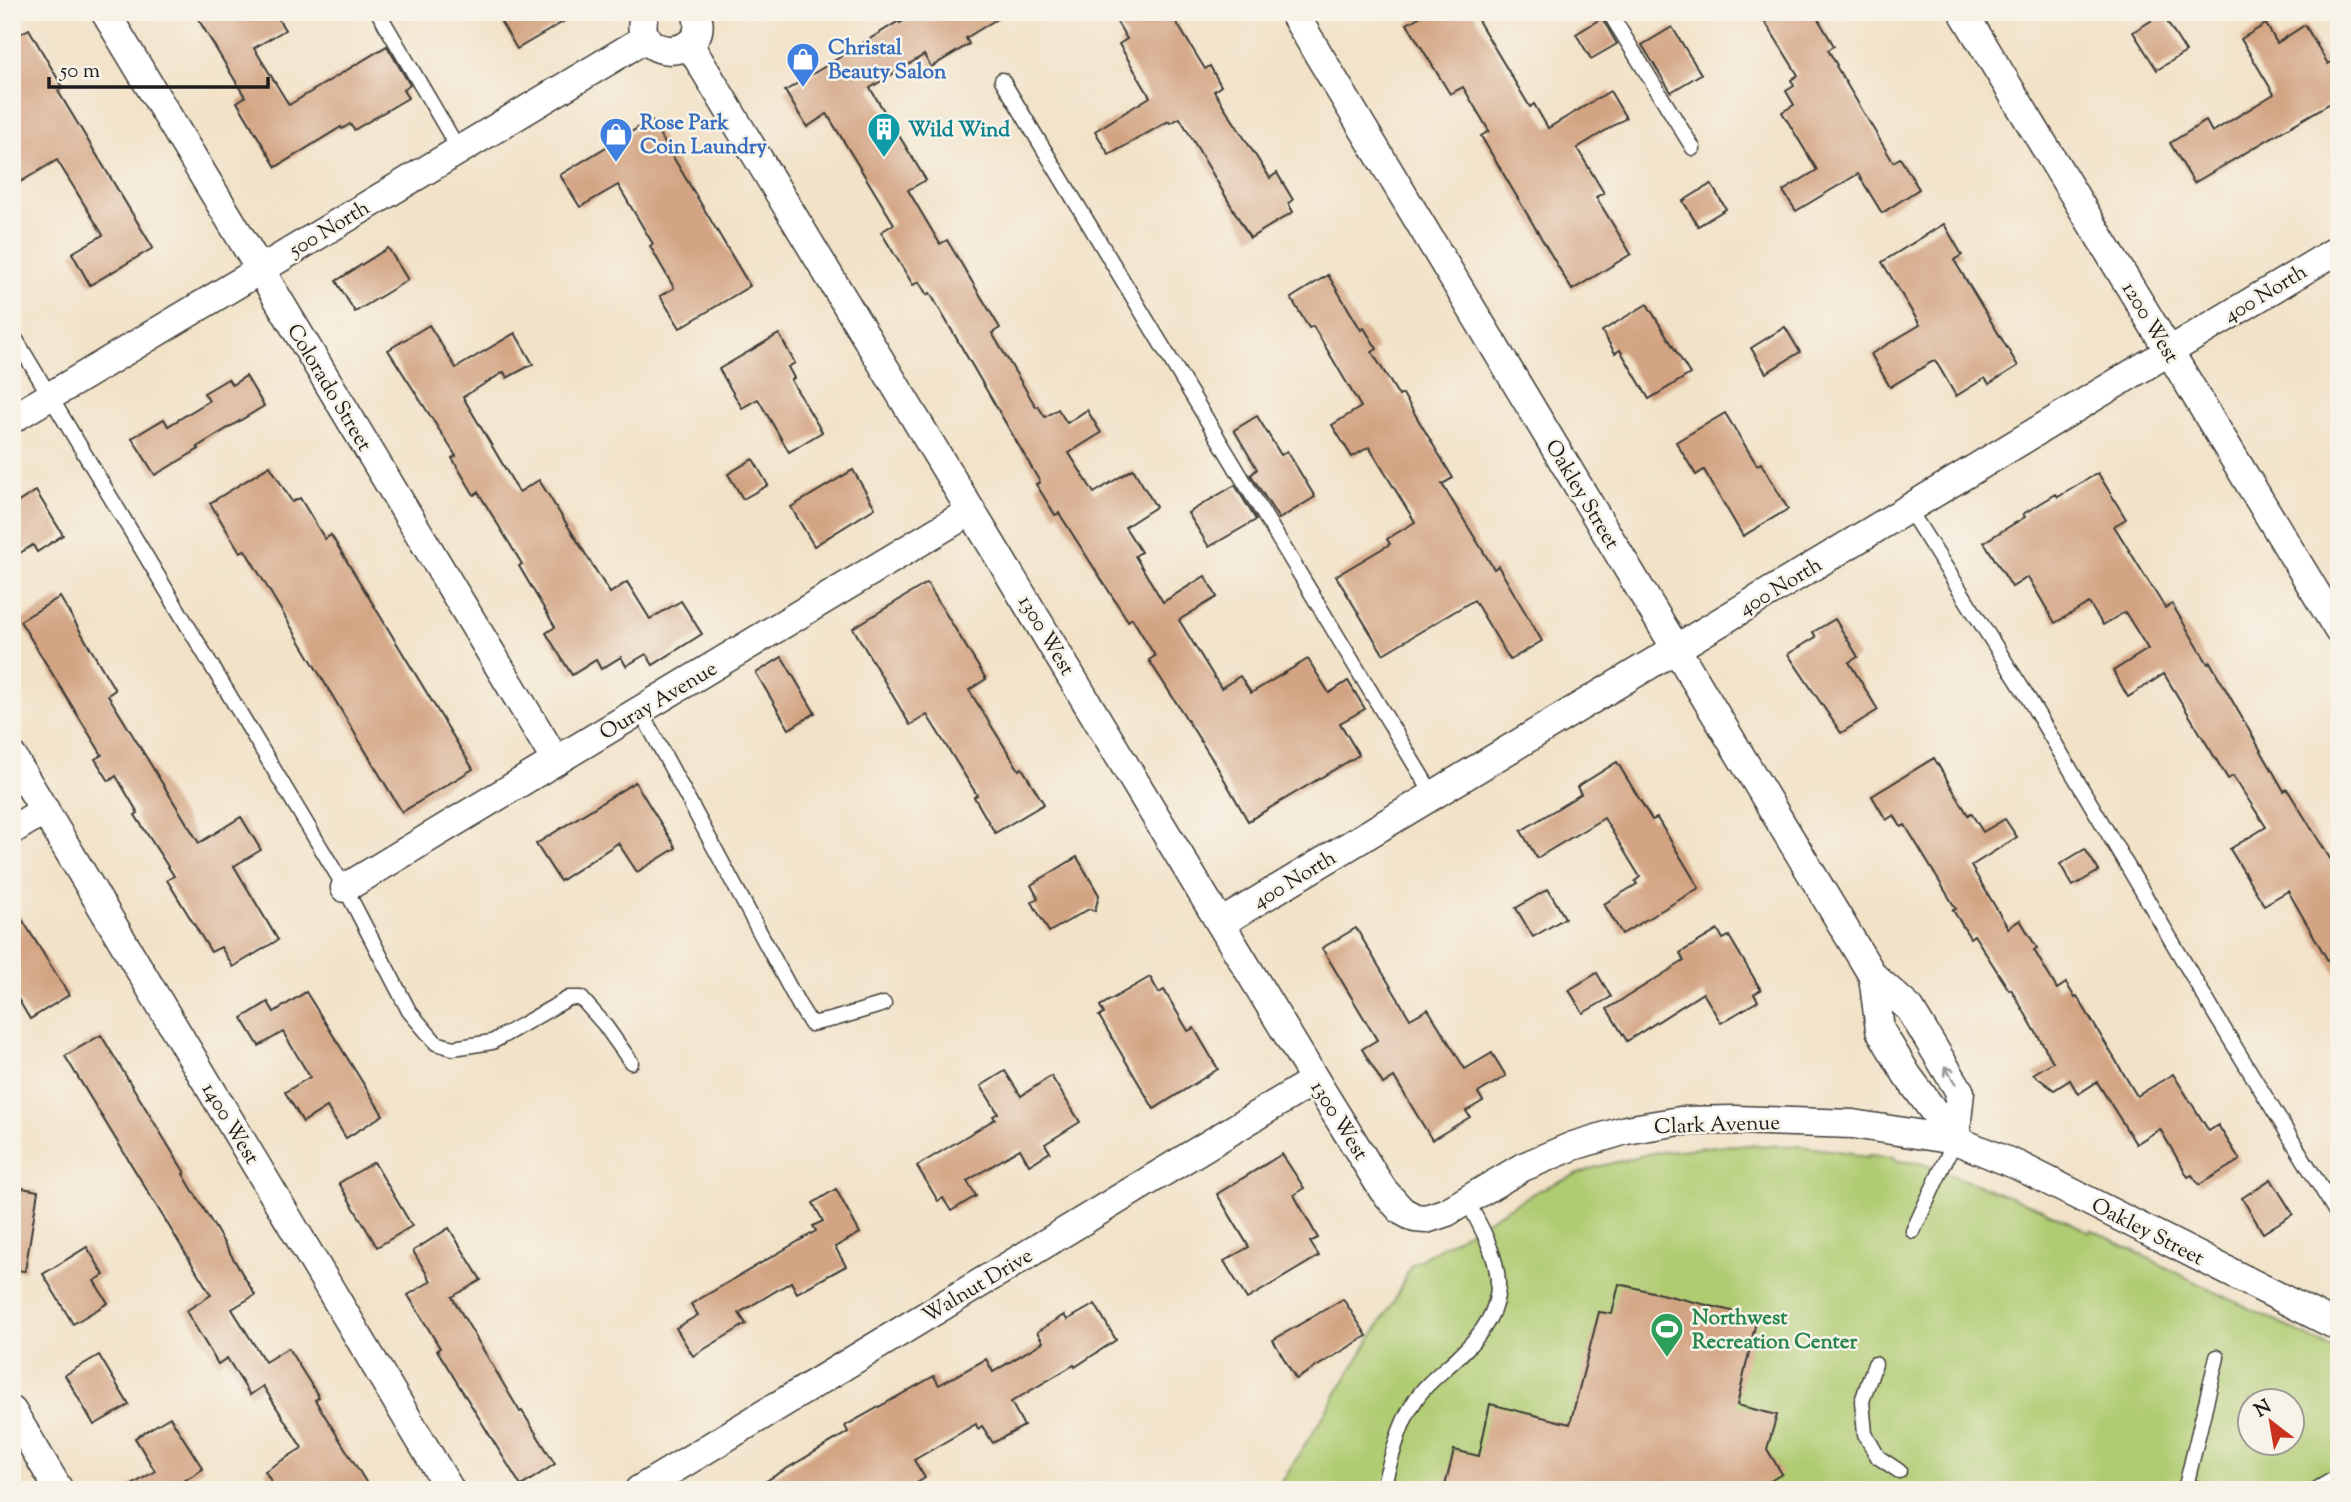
<svg xmlns="http://www.w3.org/2000/svg" width="2351" height="1502" font-family="'Sorts Mill Goudy',serif">
<rect width="100%" height="100%" fill="#f7f3e8"/>
<filter id="ink" filterUnits="userSpaceOnUse"><feTurbulence type="fractalNoise" baseFrequency=".0143" numOctaves="2"/><feDisplacementMap in="SourceGraphic" scale="14" xChannelSelector="R" yChannelSelector="G"/><feConvolveMatrix kernelMatrix="1 2 1 2 8 2 1 2 1" color-interpolation-filters="sRGB"/></filter>
<filter id="wash" filterUnits="userSpaceOnUse"><feTurbulence type="fractalNoise" baseFrequency=".00686" numOctaves="4" result="noise"/><feDisplacementMap in="SourceGraphic" scale="28" xChannelSelector="R" yChannelSelector="G"/><feGaussianBlur stdDeviation="1.57" result="paint"/><feColorMatrix in="noise" values="0 0 0 0 0 0 0 0 0 0 0 0 0 0 0 0 0 1.4 0 .05"/><feComposite in="paint" operator="in"/></filter>
<g filter="url(#wash)">
<rect width="100%" height="100%" fill="#f2e2c8"/>
<path fill="#b0cc73" stroke="#667448" stroke-width="2" fill-rule="evenodd" d="M1725 1145 1799 1146 1853 1153 1854 1155 1868 1157 1869 1155 1894 1157 1897 1161 1920 1163 2037 1207 2090 1232 2091 1229 2205 1287 2339 1352V1490H1274L1284 1479 1395 1299 1411 1265 1539 1190 1593 1168 1652 1153ZM2250 1400H2292V1442H2250Z"/>
<g id="blocks">
<g fill="#d3a483">
<polygon points="194,12 274,12 285,30 254,48 289,105 387,46 410,85 403,90 408,98 354,130 350,124 342,129 341,127 276,167 237,102 245,97"/>
<polygon points="495,12 580,12 517,49"/>
<polygon points="918,12 1008,12 966,38 969,44 931,67 924,55 870,88 926,180 908,190 940,244 947,240 974,285 1000,328 992,333 1036,407 1038,406 1045,417 1058,409 1067,423 1087,410 1101,433 1069,453 1094,493 1133,469 1156,507 1125,527 1141,552 1135,556 1163,602 1205,576 1217,597 1179,620 1221,688 1240,676 1251,693 1308,659 1329,693 1348,681 1365,709 1340,723 1359,755 1248,821 1216,765 1149,660 1155,656 1132,618 1128,621 1059,513 1055,515 1036,484 1040,482 930,293 927,295 919,282 913,285 881,232 894,224 827,114 807,127 785,91 899,21 900,23"/>
<polygon points="1111,12 1170,12 1205,69 1210,66 1221,86 1214,91 1270,178 1277,173 1293,200 1288,203 1293,212 1250,238 1180,118 1170,123 1169,121 1109,155 1095,131 1150,97 1119,44 1127,39"/>
<polygon points="1428,12 1473,12 1530,107 1534,104 1548,128 1610,91 1626,118 1577,148 1604,193 1596,197 1631,254 1572,290 1481,136 1489,131 1463,87 1450,94 1407,24"/>
<polygon points="1759,12 1814,12 1834,46 1828,50 1837,65 1836,66 1893,162 1900,158 1919,189 1882,213 1858,174 1796,211 1783,191 1817,170 1782,112 1794,105 1786,91 1794,86 1791,80 1798,75"/>
<polygon points="2162,14 2186,52 2157,70 2133,32"/>
<polygon points="1602,18 1617,44 1591,59 1576,34"/>
<polygon points="2266,24 2277,43 2305,25 2328,64 2339,58 2339,98 2194,183 2170,143 2206,121 2212,132 2274,94 2241,39"/>
<polygon points="1672,27 1701,74 1671,92 1642,45"/>
<polygon points="29,29 63,88 58,91 153,248 90,285 72,253 103,235 57,160 12,187 12,39"/>
<polygon points="651,120 750,286 680,328 660,296 674,288 650,246 653,244 618,185 580,207 560,175"/>
<polygon points="1711,184 1726,209 1698,226 1683,201"/>
<polygon points="1944,224 1962,255 1954,260 2018,366 1989,384 1985,378 1956,396 1935,360 1890,387 1871,354 1920,325 1882,262"/>
<polygon points="388,248 408,280 355,312 336,281"/>
<polygon points="1328,275 1361,330 1364,328 1377,349 1372,352 1399,396 1403,394 1453,478 1442,484 1494,569 1498,566 1542,641 1510,660 1474,600 1383,654 1336,576 1390,544 1387,539 1415,522 1369,447 1352,457 1332,425 1361,407 1313,326 1309,328 1291,298"/>
<polygon points="1647,304 1690,374 1649,399 1620,350 1615,353 1602,331"/>
<polygon points="429,325 456,368 515,333 533,364 507,378 504,372 463,397 519,492 539,480 610,593 627,582 650,619 681,601 702,634 653,665 646,654 626,666 621,657 601,669 596,660 572,675 546,633 555,627 519,566 522,564 478,492 474,495 452,458 456,456 388,350"/>
<polygon points="1785,327 1800,352 1766,373 1751,348"/>
<polygon points="779,334 795,363 788,367 794,378 791,380 822,432 789,452 758,399 742,408 719,369"/>
<polygon points="246,376 264,406 197,447 199,449 155,475 132,438 164,419 168,426 209,401 204,393 228,379 232,385"/>
<polygon points="1725,413 1757,465 1761,463 1788,509 1743,536 1704,470 1696,475 1676,442"/>
<polygon points="1257,416 1281,455 1287,451 1315,497 1279,519 1251,475 1257,469 1234,430"/>
<polygon points="753,459 768,485 743,499 728,474"/>
<polygon points="270,466 292,502 300,498 325,539 331,535 473,769 402,812 245,550 240,552 210,503"/>
<polygon points="853,470 875,508 814,546 791,507"/>
<polygon points="2098,473 2126,519 2114,526 2165,608 2172,604 2208,664 2210,662 2284,791 2287,789 2339,873 2339,980 2288,891 2264,905 2230,849 2266,827 2233,776 2228,779 2164,674 2128,697 2113,671 2148,649 2125,612 2103,625 2089,603 2055,623 2028,577 2012,587 1984,542 2025,517 2023,514 2056,494 2058,497"/>
<polygon points="1235,485 1256,520 1209,547 1188,513"/>
<polygon points="36,491 63,535 37,552 33,545 12,558 12,506"/>
<polygon points="927,583 986,679 969,690 1019,770 1022,768 1044,804 995,833 974,797 977,795 927,715 910,725 853,628"/>
<polygon points="60,597 115,690 108,695 199,843 241,817 261,850 234,866 278,940 233,967 221,947 211,952 167,880 174,876 135,815 138,813 116,776 109,781 95,759 102,755 20,621"/>
<polygon points="1835,619 1858,657 1849,662 1878,710 1841,733 1788,654 1816,637 1813,632"/>
<polygon points="782,657 815,713 789,729 756,673"/>
<polygon points="1934,758 1968,815 1971,813 1983,832 2005,819 2017,837 1971,866 2008,928 2020,920 2037,948 2034,950 2057,989 2066,983 2075,998 2077,996 2137,1096 2173,1074 2209,1131 2218,1125 2240,1160 2199,1185 2192,1175 2188,1177 2160,1129 2136,1144 2097,1082 2078,1094 2070,1080 2054,1090 2033,1074 2053,1062 2011,989 2009,990 1974,935 1970,938 1953,910 1956,909 1905,825 1901,827 1894,815 1886,820 1872,796"/>
<polygon points="1617,762 1652,820 1657,818 1699,888 1622,934 1604,904 1637,884 1635,881 1640,877 1604,818 1537,858 1521,831 1581,794 1577,787"/>
<polygon points="635,782 676,848 637,872 618,843 560,881 536,844"/>
<polygon points="2085,849 2099,871 2073,886 2060,864"/>
<polygon points="1077,857 1099,895 1095,911 1089,909 1049,932 1032,902 1038,898 1031,885"/>
<polygon points="1548,889 1565,918 1533,937 1516,908"/>
<polygon points="12,903 69,995 30,1019 12,989"/>
<polygon points="1356,928 1410,1019 1428,1009 1465,1069 1492,1053 1506,1076 1478,1093 1483,1101 1466,1111 1470,1117 1432,1140 1394,1077 1383,1084 1362,1049 1377,1040 1322,948"/>
<polygon points="1718,930 1723,939 1729,936 1761,990 1754,994 1758,1001 1721,1023 1703,993 1627,1041 1607,1009 1684,961 1680,953"/>
<polygon points="1597,973 1611,997 1583,1013 1569,990"/>
<polygon points="1150,977 1159,993 1164,990 1188,1031 1194,1028 1218,1069 1154,1109 1099,1016 1104,1014 1100,1006"/>
<polygon points="306,992 383,1115 346,1138 327,1107 303,1122 285,1092 310,1077 283,1032 259,1046 242,1018 268,1002 274,1012"/>
<polygon points="101,1035 185,1173 183,1174 255,1295 232,1309 265,1362 288,1348 319,1397 315,1400 371,1490 276,1490 265,1471 302,1448 263,1386 250,1395 227,1358 218,1364 186,1311 211,1295 65,1056"/>
<polygon points="1005,1071 1021,1096 1051,1076 1080,1122 1045,1144 1050,1152 1029,1165 1020,1149 967,1181 976,1196 951,1211 943,1198 938,1201 917,1166 995,1119 993,1116 998,1113 981,1086"/>
<polygon points="1282,1154 1304,1188 1294,1195 1318,1238 1310,1242 1319,1256 1247,1299 1224,1261 1249,1247 1217,1194"/>
<polygon points="374,1162 412,1226 377,1247 339,1183"/>
<polygon points="2271,1179 2293,1214 2263,1233 2242,1198"/>
<polygon points="12,1186 38,1191 25,1271 12,1270"/>
<polygon points="836,1189 860,1233 835,1247 846,1266 797,1293 791,1282 739,1313 746,1324 693,1356 676,1328 698,1315 691,1304 816,1231 813,1226 823,1221 813,1203"/>
<polygon points="449,1228 481,1280 452,1297 520,1412 522,1411 555,1464 521,1486 437,1350 440,1348 408,1295 431,1281 413,1251"/>
<polygon points="87,1247 104,1275 94,1281 108,1303 73,1324 43,1274"/>
<polygon points="1619,1284 1757,1317 1737,1405 1777,1415 1767,1449 1782,1474 1755,1490 1444,1490 1454,1450 1479,1456 1490,1404 1570,1424 1599,1312 1612,1314"/>
<polygon points="1343,1299 1367,1336 1296,1379 1273,1340"/>
<polygon points="1095,1304 1116,1340 1075,1367 1074,1365 1011,1402 1024,1426 993,1443 982,1426 978,1429 976,1424 914,1460 925,1478 905,1490 751,1490 848,1432 845,1426 934,1376 939,1385 986,1359 993,1372 1043,1342 1037,1332 1064,1315 1067,1320"/>
<polygon points="99,1355 129,1405 94,1425 65,1375"/>
<polygon points="170,1417 203,1469 169,1490 124,1490 155,1471 135,1438"/>
</g>
</g>
</g>
<g filter="url(#ink)">
<use href="#blocks" fill-opacity="0" stroke="#3c3a36" stroke-width="2"/>
<g fill="none" stroke-linecap="round" stroke-linejoin="round">
<defs>
<g id="service">
<polyline points="378,12 459,150"/>
<polyline points="1609,12 1693,148"/>
<polyline points="1002,80 1433,795"/>
<polyline points="12,333 345,888 409,1011 436,1043 453,1048 492,1042 569,998 581,998 604,1024 631,1062"/>
<polyline points="1908,508 2027,696 2216,1016 2339,1217"/>
<polyline points="640,710 799,1005 811,1024 834,1019 884,1004"/>
<polyline points="1913,1231 1955,1140"/>
<polyline points="1875,1364 1862,1401 1865,1434 1878,1457 1899,1471"/>
<polyline points="2186,1485 2201,1490"/>
<path d="M1382 1490C1391 1462 1397 1429 1413 1404 1423 1386 1442 1372 1457 1358 1517 1302 1503 1266 1467 1201"/>
<polyline points="2185,1490 2217,1357"/>
<polyline points="2315,1490 2339,1476"/>
</g>
<g id="minor">
<polyline points="105,12 556,761"/>
<path d="M645 12C627 63 714 62 696 12"/>
<polyline points="1293,12 1873,976 1910,1009 1960,1092 1955,1140"/>
<polyline points="1963,12 2339,631"/>
<polyline points="689,44 1315,1080 1383,1190 1402,1211 1415,1218 1426,1219 1447,1212 1523,1167 1573,1146 1626,1130 1680,1121 1735,1120 1853,1124 1955,1140"/>
<polyline points="12,419 646,38"/>
<polyline points="12,756 450,1490"/>
<polyline points="12,830 45,810"/>
<polyline points="345,888 971,511"/>
<polyline points="1221,923 2339,249"/>
<polyline points="1873,976 1880,1030 1907,1075 1955,1140 2019,1166 2339,1327"/>
<polyline points="12,1411 59,1490"/>
<polyline points="639,1490 1315,1080"/>
</g>
</defs>
<use href="#service" stroke="#3c3a36" stroke-width="17"/>
<use href="#minor" stroke="#3c3a36" stroke-width="31"/>
<use href="#service" stroke="#fff" stroke-width="14"/>
<use href="#minor" stroke="#fff" stroke-width="28"/>
</g>
<defs><path id="oneway-shaft" d="M-6 0H5M1.5-3L5.5 0L1.5 3" fill="none" stroke-width="1.6" stroke-linecap="round" stroke-linejoin="round" transform="scale(1.75)"/></defs>
<use stroke="#999" href="#oneway-shaft" transform="translate(1950 1075) rotate(-121)"/>
</g>
<defs>
<symbol id="shop-pin" viewBox="-11 -11 22 30"><path d="M0 17L-7.5 6A9.5 9.5 0 1 1 7.5 6Z" fill="#3f7fe0" stroke="#f7f3e8"/><path d="M-5-2.5h2.3a2.7 3.5 0 0 1 5.4 0H5L5.5 6h-11ZM-1.5-2.5h3a1.5 2.3 0 0 0-3 0Z" fill="#fff"/></symbol>
<symbol id="building-pin" viewBox="-11 -11 22 30"><path d="M0 17L-7.5 6A9.5 9.5 0 1 1 7.5 6Z" fill="#0f9aa8" stroke="#f7f3e8"/><path d="M-4-6H4V6H1V3H-1V6H-4ZM-2.5-4.3h1.7v1.8h-1.7ZM.8-4.3h1.7v1.8H.8ZM-2.5-1h1.7V.8h-1.7ZM.8-1h1.7V.8H.8Z" fill="#fff"/></symbol>
<symbol id="stadium-pin" viewBox="-11 -11 22 30"><path d="M0 17L-7.5 6A9.5 9.5 0 1 1 7.5 6Z" fill="#2e9e5b" stroke="#f7f3e8"/><path d="M0-5a6.5 5 0 1 0 0 10a6.5 5 0 1 0 0-10ZM-3.5-1.8h7v3.6h-7Z" fill="#fff"/></symbol>
</defs>
<g fill-rule="evenodd">
<use href="#shop-pin" x="784" y="40" width="38" height="52"/>
<use href="#building-pin" x="865" y="110" width="38" height="52"/>
<use href="#shop-pin" x="597" y="115" width="38" height="52"/>
<use href="#stadium-pin" x="1648" y="1310" width="38" height="52"/>
</g>
<g text-anchor="middle" stroke-width="5" stroke-linejoin="round" paint-order="stroke">
<g font-size="21" font-weight="bold" fill="#366cbe" stroke="#f7f3e8" text-anchor="start">
<text x="828" y="54">Christal<tspan x="828" dy="24">Beauty Salon</tspan></text>
<text x="640" y="129">Rose Park<tspan x="640" dy="24">Coin Laundry</tspan></text>
</g>
<g font-size="21" font-weight="bold" fill="#0d838f" stroke="#f7f3e8" text-anchor="start">
<text x="908" y="136">Wild Wind</text>
</g>
<g font-size="21" fill="#1c1c1c" stroke="#f7f3e8">
<text transform="translate(329 228) rotate(-31)" y="7">500 North</text>
<text transform="translate(2265 293) rotate(-31)" y="7">400 North</text>
<text transform="translate(2151 322) rotate(59)" y="7">1200 West</text>
<text transform="translate(330 387) rotate(59)" y="7">Colorado Street</text>
<text transform="translate(1583 494) rotate(59)" y="7">Oakley Street</text>
<text transform="translate(1780 586) rotate(-31)" y="7">400 North</text>
<text transform="translate(1047 635) rotate(59)" y="7">1300 West</text>
<text transform="translate(658 700) rotate(-31)" y="7">Ouray Avenue</text>
<text transform="translate(1294 879) rotate(-31)" y="7">400 North</text>
<text transform="translate(1340 1120) rotate(58)" y="7">1300 West</text>
<text transform="translate(231 1123) rotate(59)" y="7">1400 West</text>
<text transform="translate(1717 1124) rotate(-2)" y="7">Clark Avenue</text>
<text transform="translate(2148 1231) rotate(27)" y="7">Oakley Street</text>
<text transform="translate(977 1285) rotate(-31)" y="7">Walnut Drive</text>
</g>
<g font-size="21" font-weight="bold" fill="#27864d" stroke="#f7f3e8" text-anchor="start">
<text x="1692" y="1324">Northwest<tspan x="1692" dy="24">Recreation Center</tspan></text>
</g>
</g>
<rect width="2351" height="1502" fill="none" stroke="#f7f3e8" stroke-width="42"/>
<g transform="translate(2271 1422) rotate(329)"><circle r="33" fill="#f7f3e8" stroke="#9f9d96" stroke-width="2"/>
<path d="M0-5L12 26L0 18L-12 26Z" fill="#c8321e"/>
<text y="-10" font-size="19" font-weight="bold" text-anchor="middle" fill="#1c1c1c">N</text>
</g>
<path d="M49 77v10h219v-10" fill="none" stroke="#1c1c1c" stroke-width="3.5"/>
<text x="60" y="77" font-size="21" fill="#1c1c1c" stroke="#f7f3e8" stroke-width="5" paint-order="stroke">50 m</text>
</svg>
